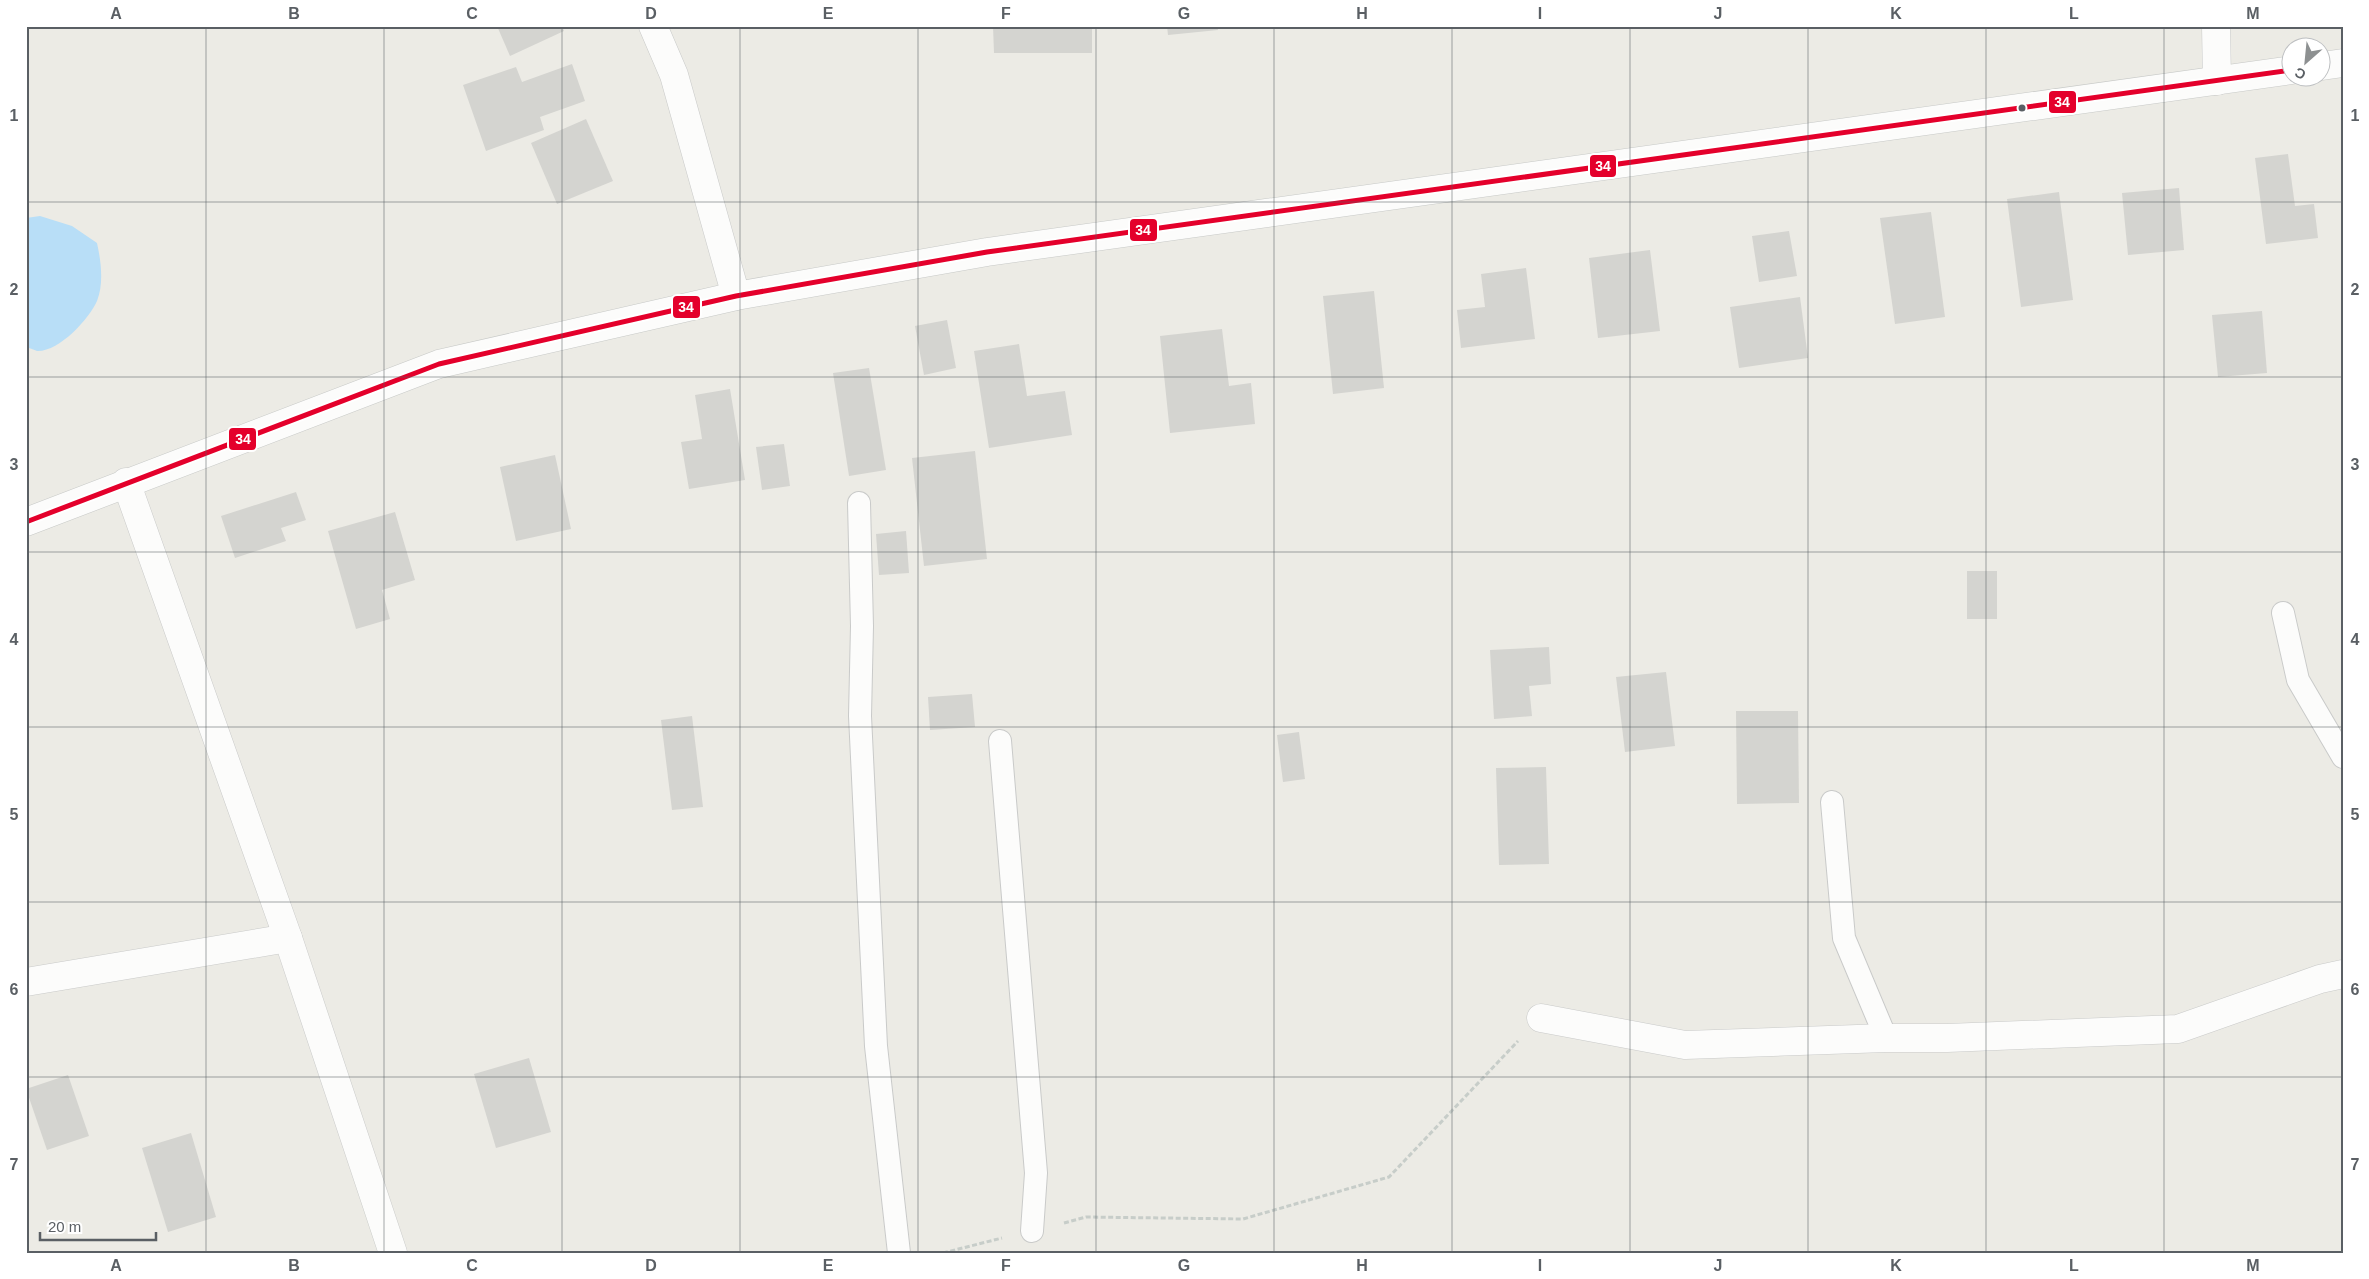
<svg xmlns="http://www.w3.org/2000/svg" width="2369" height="1279" font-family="Helvetica,sans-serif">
<rect width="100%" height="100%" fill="#ecebe5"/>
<path fill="#b8def7" d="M40 216 72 226 97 243C101 261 104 283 97 301 89 319 59 352 37 351 34 350 30 348 26 347V218Z"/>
<g fill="#d4d4d0">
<polygon points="497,26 562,26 564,31 510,56"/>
<polygon points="993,26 1092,26 1092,53 994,53"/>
<polygon points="1167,26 1217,26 1218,30 1168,35"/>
<polygon points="572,64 585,101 540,117 544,130 486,151 463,85 516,67 522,82"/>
<polygon points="586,119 613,181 557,204 531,143"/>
<polygon points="2288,154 2295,206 2314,204 2318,238 2266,244 2255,158"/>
<polygon points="2179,188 2184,250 2128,255 2122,193"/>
<polygon points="2059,192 2073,300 2021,307 2007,199"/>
<polygon points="1931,212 1945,317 1895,324 1880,218"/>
<polygon points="1789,231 1797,276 1759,282 1752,236"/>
<polygon points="1650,250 1660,331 1598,338 1589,258"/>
<polygon points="1526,268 1535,339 1461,348 1457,310 1485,307 1481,274"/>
<polygon points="1374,291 1384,388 1333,394 1323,296"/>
<polygon points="1800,297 1808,358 1739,368 1730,307"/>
<polygon points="2262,311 2267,373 2218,377 2212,315"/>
<polygon points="947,320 956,368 924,375 915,326"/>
<polygon points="1222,329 1229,386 1251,383 1255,424 1170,433 1160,336"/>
<polygon points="1019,344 1027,396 1065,391 1072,435 989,448 974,351"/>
<polygon points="869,368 886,470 849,476 833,373"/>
<polygon points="730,389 745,480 689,489 681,442 702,439 695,395"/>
<polygon points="784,444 790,486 762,490 756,447"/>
<polygon points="975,451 987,559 924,566 912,458"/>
<polygon points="555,455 571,529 516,541 500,467"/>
<polygon points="296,492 306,520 281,528 286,541 235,558 221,516"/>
<polygon points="395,512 415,580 382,590 390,619 356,629 328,531"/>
<polygon points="906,531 909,573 879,575 876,534"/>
<rect x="1967" y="571" width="30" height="48"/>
<polygon points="1549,647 1551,684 1529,686 1532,716 1494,719 1490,650"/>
<polygon points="1666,672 1675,746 1625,752 1616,677"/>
<polygon points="972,694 975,727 930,730 928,697"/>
<polygon points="1736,711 1798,711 1799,803 1737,804"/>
<polygon points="692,716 703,807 672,810 661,720"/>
<polygon points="1299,732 1305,779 1283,782 1277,735"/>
<polygon points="1546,767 1549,864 1499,865 1496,768"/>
<polygon points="529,1058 551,1132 496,1148 474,1074"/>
<polygon points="68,1075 89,1136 47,1150 26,1089"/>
<polygon points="191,1133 216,1217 168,1232 142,1148"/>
</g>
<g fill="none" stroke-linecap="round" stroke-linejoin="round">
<defs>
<g id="lane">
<polyline points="859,503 862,626 860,716 876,1046 899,1253"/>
<polyline points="2283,613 2298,680 2343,757"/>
<polyline points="1000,741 1036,1173 1032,1231"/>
<polyline points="1832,802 1844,938 1886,1038"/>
</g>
<g id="street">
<polyline points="653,26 674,75 736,296"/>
<polyline points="2216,26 2217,81"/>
<polyline points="126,482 288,938 393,1253"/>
<polyline points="26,982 288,938"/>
<polyline points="1541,1018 1685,1045 1886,1038 1947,1038 2178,1029 2320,979 2343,974"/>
</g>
<g id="secondary">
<polyline points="2322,66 2343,63"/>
<polyline points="26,522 439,364 736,296 987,252 2292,70"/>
</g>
</defs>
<use href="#lane" stroke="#c9cac9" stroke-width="24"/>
<use href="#street" stroke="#c9cac9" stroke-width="29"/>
<use href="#secondary" stroke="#c7c9c7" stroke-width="29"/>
<g stroke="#c7cdc9" stroke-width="3" stroke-dasharray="5 2.5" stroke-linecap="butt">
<polyline points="1064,1223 1086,1217 1243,1219 1389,1177 1518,1041"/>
<polyline points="943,1253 1002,1238"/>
</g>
<use href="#lane" stroke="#fcfcfb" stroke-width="22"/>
<use href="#street" stroke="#fcfcfb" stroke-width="28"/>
<use href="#secondary" stroke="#fcfcfb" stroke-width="28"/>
<defs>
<polyline id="bus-1" points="26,522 439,364 736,296 987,252 2292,70"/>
</defs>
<use href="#bus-1" stroke="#fff" stroke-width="9"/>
<use href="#bus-1" stroke="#e4002b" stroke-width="5"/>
</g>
<path fill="none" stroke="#5a5f64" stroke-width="1" stroke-opacity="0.55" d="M206 26V1253M384 26V1253M562 26V1253M740 26V1253M918 26V1253M1096 26V1253M1274 26V1253M1452 26V1253M1630 26V1253M1808 26V1253M1986 26V1253M2164 26V1253M26 202H2343M26 377H2343M26 552H2343M26 727H2343M26 902H2343M26 1077H2343"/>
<circle fill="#5a5f64" stroke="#fff" stroke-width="2" cx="2022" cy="108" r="4.5"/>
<g stroke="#fff" stroke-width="2">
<rect x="2048" y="90" width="29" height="24" rx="5" fill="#e4002b"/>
<rect x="1589" y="154" width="28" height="24" rx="5" fill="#e4002b"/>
<rect x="1129" y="218" width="29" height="24" rx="5" fill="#e4002b"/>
<rect x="672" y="295" width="29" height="24" rx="5" fill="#e4002b"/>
<rect x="228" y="427" width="29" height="24" rx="5" fill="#e4002b"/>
</g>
<g font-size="14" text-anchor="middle" font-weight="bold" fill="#fff">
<text x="2062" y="107">34</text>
<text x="1603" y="171">34</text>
<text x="1143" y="235">34</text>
<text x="686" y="312">34</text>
<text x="243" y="444">34</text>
</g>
<rect width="2369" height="1279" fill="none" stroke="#ffffff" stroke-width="55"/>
<g transform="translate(2306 62) rotate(207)"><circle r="24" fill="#ffffff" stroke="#bdbfc1"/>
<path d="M0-4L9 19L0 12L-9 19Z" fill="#8d9091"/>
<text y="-8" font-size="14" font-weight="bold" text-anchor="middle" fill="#5a5f64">С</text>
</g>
<path d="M40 1232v8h116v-8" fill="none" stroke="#5a5f64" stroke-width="2.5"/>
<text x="48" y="1232" font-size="15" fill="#5a5f64" stroke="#ffffff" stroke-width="4" paint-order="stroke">20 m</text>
<rect x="28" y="28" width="2314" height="1224" fill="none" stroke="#5a5f64" stroke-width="2"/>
<g font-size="16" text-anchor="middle" font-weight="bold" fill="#5a5f64">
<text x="116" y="19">A</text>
<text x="294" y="19">B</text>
<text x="472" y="19">C</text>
<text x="651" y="19">D</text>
<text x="828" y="19">E</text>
<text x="1006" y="19">F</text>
<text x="1184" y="19">G</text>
<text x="1362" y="19">H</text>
<text x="1540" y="19">I</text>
<text x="1718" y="19">J</text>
<text x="1896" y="19">K</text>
<text x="2074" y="19">L</text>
<text x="2253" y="19">M</text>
<text x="14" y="121">1</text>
<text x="2355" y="121">1</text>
<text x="14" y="295">2</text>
<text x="2355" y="295">2</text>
<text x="14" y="470">3</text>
<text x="2355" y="470">3</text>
<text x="14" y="645">4</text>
<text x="2355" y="645">4</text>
<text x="14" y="820">5</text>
<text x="2355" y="820">5</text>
<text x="14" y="995">6</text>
<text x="2355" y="995">6</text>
<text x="14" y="1170">7</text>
<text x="2355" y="1170">7</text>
<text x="116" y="1271">A</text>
<text x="294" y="1271">B</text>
<text x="472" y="1271">C</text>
<text x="651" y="1271">D</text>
<text x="828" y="1271">E</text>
<text x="1006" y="1271">F</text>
<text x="1184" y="1271">G</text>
<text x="1362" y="1271">H</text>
<text x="1540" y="1271">I</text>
<text x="1718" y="1271">J</text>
<text x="1896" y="1271">K</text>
<text x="2074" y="1271">L</text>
<text x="2253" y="1271">M</text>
</g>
</svg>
